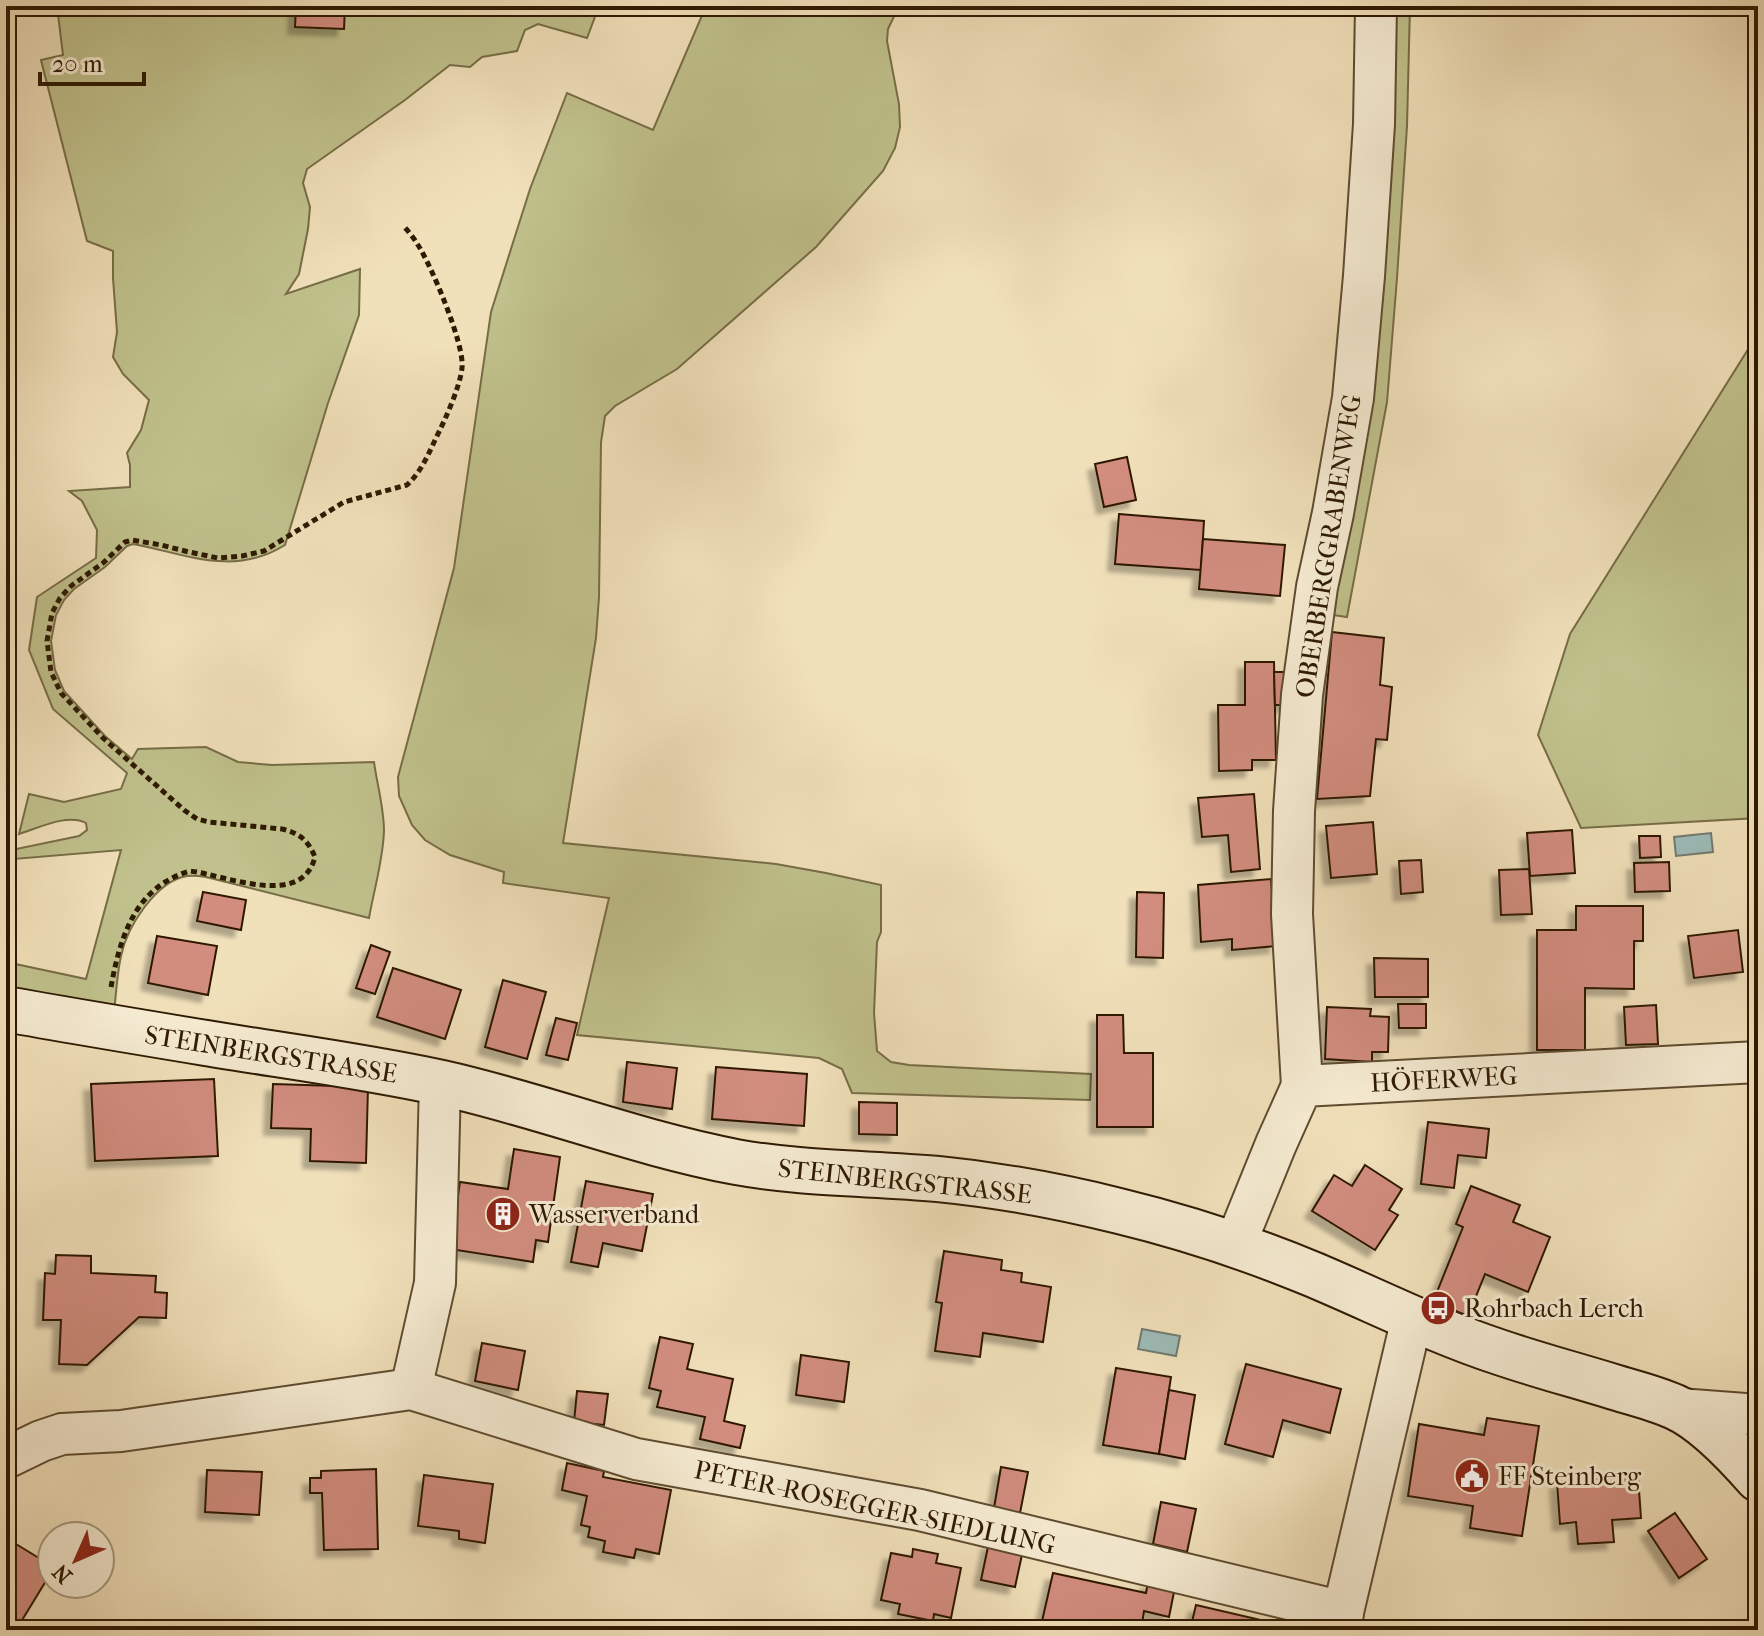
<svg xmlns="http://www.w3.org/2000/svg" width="1764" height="1636" font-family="'IM FELL French Canon',serif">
<defs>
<filter id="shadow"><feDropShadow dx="-7" dy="7" stdDeviation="2" flood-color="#0004"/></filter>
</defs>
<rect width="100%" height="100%" fill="#f1e1bb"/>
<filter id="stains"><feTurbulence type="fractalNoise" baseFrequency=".0025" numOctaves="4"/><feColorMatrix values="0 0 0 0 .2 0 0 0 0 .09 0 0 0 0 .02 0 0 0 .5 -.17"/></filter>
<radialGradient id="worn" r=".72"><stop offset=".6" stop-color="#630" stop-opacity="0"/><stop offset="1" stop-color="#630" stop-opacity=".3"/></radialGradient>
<g fill="#c0c18c" stroke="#776d47" stroke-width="2">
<path d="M57 6H599L587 38 538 24 525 30 517 51 482 57 470 67 450 65 405 100 307 169 303 183 310 207 308 229 299 274 286 294 360 269 359 315 328 403 285 545C234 577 186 554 133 544L127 546 105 567 74 589 64 600 56 615 51 641 55 670 64 691 105 736 132 759 138 749 206 747 238 762 272 765 374 762C377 784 384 808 384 831 383 860 374 890 369 918L206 877C200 876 193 875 187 876 156 881 127 927 121 956 117 974 116 994 114 1013L6 994V962L86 979 121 850 14 859 16 849 79 836 87 830 86 823C68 813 38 828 19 834L29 794 64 802 121 789 127 773 53 709 29 650 37 597 96 558 97 530 82 501 69 491 130 487V465L127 453 141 430 149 400 123 374 113 357 117 332 113 278V251L87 241 41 60 63 55Z"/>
<polygon points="706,6 899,6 888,29 887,41 899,104 900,127 895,148 883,171 816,247 677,369 615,406 605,416 601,442 599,597 596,638 563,843 776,864 826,873 881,885 881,932 877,942 874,1013 877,1051 891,1062 909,1065 1091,1074 1090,1100 852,1093 842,1069 819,1058 577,1035 609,898 503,883 504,872 450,855 425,840 412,825 399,796 398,777 454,568 491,312 530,189 567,93 653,130"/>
<polygon points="1388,6 1410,6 1407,126 1397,278 1387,402 1347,617 1326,614"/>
<polygon points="1758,326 1758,818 1581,828 1538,735 1570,634 1752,343"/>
</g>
<g fill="#9dbcb9" stroke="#717b70" stroke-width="2">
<polygon points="1711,833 1713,852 1676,856 1674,837"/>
<polygon points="1142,1329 1180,1336 1176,1356 1138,1349"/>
</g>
<g fill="#d28d7f" stroke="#2e1902" stroke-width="2" filter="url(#shadow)">
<polygon points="296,6 345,6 344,29 295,27"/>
<polygon points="1127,457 1136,500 1104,507 1095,464"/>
<polygon points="1119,514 1204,521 1201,570 1115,564"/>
<polygon points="1203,539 1285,545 1280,596 1199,589"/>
<polygon points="1332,632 1384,638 1380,685 1392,687 1387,740 1376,739 1370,796 1317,799"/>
<polygon points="1245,662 1274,662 1276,760 1252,760 1252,770 1219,771 1218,705 1245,705"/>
<polygon points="1274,672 1291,672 1291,705 1275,705"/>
<polygon points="1254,794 1260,869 1231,872 1228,835 1202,837 1198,798"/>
<polygon points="1373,822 1377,874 1331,878 1326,826"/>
<polygon points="1572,830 1575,873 1530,876 1527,833"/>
<polygon points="1639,836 1660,836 1661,857 1640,858"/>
<polygon points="1421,860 1423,892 1401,894 1399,861"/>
<polygon points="1669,862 1670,891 1635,892 1634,863"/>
<polygon points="1529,869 1532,914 1501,915 1499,870"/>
<polygon points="1271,879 1276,946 1232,950 1232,939 1201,942 1198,885"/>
<polygon points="203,892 246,900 241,930 197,921"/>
<polygon points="1137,892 1164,893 1163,958 1136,957"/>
<polygon points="1576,906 1643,906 1643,941 1634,941 1634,989 1585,988 1585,1050 1537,1050 1537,930 1576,930"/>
<polygon points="1738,930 1743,972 1694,978 1688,936"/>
<polygon points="157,936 217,946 208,995 148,983"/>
<polygon points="371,945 390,952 375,994 356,988"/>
<polygon points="1374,958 1428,959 1428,997 1375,997"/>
<polygon points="393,968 461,990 445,1039 377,1017"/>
<polygon points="503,980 546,992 527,1059 485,1047"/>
<polygon points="1398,1004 1426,1004 1426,1028 1399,1028"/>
<polygon points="1656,1005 1658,1044 1626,1045 1624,1007"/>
<polygon points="1327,1007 1371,1009 1370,1016 1389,1017 1388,1052 1372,1052 1372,1062 1325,1059"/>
<polygon points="1097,1015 1123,1015 1124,1053 1153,1053 1153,1127 1097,1127"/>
<polygon points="556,1018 577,1023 568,1060 546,1055"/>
<polygon points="627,1062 677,1068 672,1109 623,1102"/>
<polygon points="716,1067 807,1074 804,1126 712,1119"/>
<polygon points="214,1079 218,1156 95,1161 91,1084"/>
<polygon points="273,1084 368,1087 366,1163 310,1161 311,1129 271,1128"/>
<polygon points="859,1102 897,1103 897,1135 859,1134"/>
<polygon points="1428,1122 1489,1129 1486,1158 1458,1155 1454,1188 1421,1184"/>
<polygon points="514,1149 560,1157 548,1242 536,1240 533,1262 450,1249 460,1182 508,1189"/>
<polygon points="1365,1165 1402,1189 1389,1210 1398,1215 1375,1250 1312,1211 1334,1175 1352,1186"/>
<polygon points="586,1181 653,1194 642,1251 603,1243 598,1267 571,1262"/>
<polygon points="1471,1186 1520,1205 1513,1222 1550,1237 1528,1292 1485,1274 1468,1316 1433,1302 1463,1227 1456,1224"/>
<polygon points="944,1251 1002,1260 1001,1270 1022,1273 1021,1282 1051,1287 1043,1342 983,1333 980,1357 935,1351 942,1303 936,1302"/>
<polygon points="56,1255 91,1256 91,1273 156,1276 155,1292 167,1293 166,1318 139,1317 87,1365 59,1364 61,1320 43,1320 45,1273 55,1274"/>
<polygon points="660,1337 693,1344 687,1369 733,1379 724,1421 745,1426 740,1448 700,1439 705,1417 657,1407 661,1391 649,1388"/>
<polygon points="482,1343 525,1351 518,1390 475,1381"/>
<polygon points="801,1355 849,1362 844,1402 796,1395"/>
<polygon points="1246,1364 1341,1389 1330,1433 1283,1420 1273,1457 1225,1444"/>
<polygon points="1116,1368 1171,1377 1159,1454 1103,1445"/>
<polygon points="1169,1390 1195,1395 1185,1459 1159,1454"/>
<polygon points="577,1391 608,1394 604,1425 574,1422"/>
<polygon points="1487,1418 1539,1426 1522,1536 1470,1528 1473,1506 1408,1496 1419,1424 1484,1435"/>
<polygon points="567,1463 604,1471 603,1477 671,1490 659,1554 636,1549 634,1558 603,1552 605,1541 588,1537 590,1527 581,1525 587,1496 562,1490"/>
<polygon points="1001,1467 1028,1472 1020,1513 994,1508"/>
<polygon points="376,1469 378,1549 324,1550 322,1493 310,1493 310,1478 321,1478 321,1471"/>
<polygon points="207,1470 262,1472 259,1515 205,1512"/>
<polygon points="424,1475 493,1484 485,1543 459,1539 459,1531 418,1526"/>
<polygon points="1638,1476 1641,1518 1612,1520 1614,1542 1578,1544 1576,1522 1560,1524 1557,1482"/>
<polygon points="1161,1502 1196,1509 1187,1552 1153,1544"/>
<polygon points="1675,1513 1707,1559 1679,1578 1648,1531"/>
<polygon points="11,1541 52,1566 52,1571 16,1630 6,1630 6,1550"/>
<polygon points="989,1542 1023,1550 1015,1587 981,1580"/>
<polygon points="913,1549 938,1554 936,1563 961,1568 951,1618 934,1614 933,1621 898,1614 900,1604 881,1600 891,1553 912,1557"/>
<polygon points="1053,1573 1146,1593 1148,1582 1175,1587 1169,1617 1144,1611 1141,1630 1040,1630"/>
<polygon points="1196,1605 1265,1621 1263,1630 1190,1630"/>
</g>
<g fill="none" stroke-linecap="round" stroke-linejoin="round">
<defs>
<g id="street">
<polyline points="1302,1086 1292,914 1294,811 1302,695 1317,587 1333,513 1353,398 1364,276 1374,124 1376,6"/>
<polyline points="1235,1245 1276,1144 1302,1086 1758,1062"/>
<polyline points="411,1389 435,1283 440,1083"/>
<polyline points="1679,1409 1758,1415"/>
<polyline points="6,1458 41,1441 62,1434 121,1431 411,1389 636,1459 920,1510 1343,1612"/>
<polyline points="1341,1630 1343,1612 1412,1318"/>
</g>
<path id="secondary" d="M6 1009C72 1021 139 1032 206 1043 285 1056 364 1066 442 1083 541 1105 636 1143 736 1162 802 1174 871 1173 938 1179 999 1185 1059 1196 1119 1211 1185 1227 1249 1248 1312 1274 1374 1300 1435 1331 1499 1352 1537 1365 1575 1375 1614 1387 1634 1393 1655 1398 1675 1407 1704 1420 1737 1455 1758 1479"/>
</defs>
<use href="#street" stroke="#5f4b30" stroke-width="44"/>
<use href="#secondary" stroke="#2e1902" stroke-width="48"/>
<path stroke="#2e1902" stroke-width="5" stroke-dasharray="6 4" stroke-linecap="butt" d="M111 987C120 937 135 887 190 871 225 875 302 909 315 857 308 840 299 833 282 829L209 822 197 819 184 810 103 738 61 693 51 672 47 641 52 613 60 598 71 586 103 563 125 542 132 540 161 545 189 552 218 558 242 556 264 551 344 502 407 485C421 472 428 455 436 438 445 420 460 387 462 368 465 345 431 265 418 245 414 238 408 231 403 225"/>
<use href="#street" stroke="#f6ecd3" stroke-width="40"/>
<use href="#secondary" stroke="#f6ecd3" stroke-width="44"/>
</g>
<defs>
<symbol id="building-disc" viewBox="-11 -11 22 22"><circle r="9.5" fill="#8f2418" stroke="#f6ecd3"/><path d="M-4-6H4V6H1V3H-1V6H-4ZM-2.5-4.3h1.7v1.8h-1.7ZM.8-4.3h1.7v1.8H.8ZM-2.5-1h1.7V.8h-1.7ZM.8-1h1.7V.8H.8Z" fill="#fff"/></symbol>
<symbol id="bus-disc" viewBox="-11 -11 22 22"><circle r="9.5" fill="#8f2418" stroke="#f6ecd3"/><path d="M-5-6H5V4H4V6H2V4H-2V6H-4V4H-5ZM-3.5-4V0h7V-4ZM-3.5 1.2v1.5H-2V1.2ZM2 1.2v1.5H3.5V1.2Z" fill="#fff"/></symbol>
<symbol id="civic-disc" viewBox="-11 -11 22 22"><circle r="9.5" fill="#8f2418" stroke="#f6ecd3"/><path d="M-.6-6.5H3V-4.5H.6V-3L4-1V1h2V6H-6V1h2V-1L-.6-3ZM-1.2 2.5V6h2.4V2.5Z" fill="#fff"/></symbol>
</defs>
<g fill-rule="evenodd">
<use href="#building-disc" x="483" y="1194" width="40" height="40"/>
<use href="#bus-disc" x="1418" y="1288" width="40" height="40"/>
<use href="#civic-disc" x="1452" y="1456" width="40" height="40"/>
</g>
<g text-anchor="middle" stroke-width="6" stroke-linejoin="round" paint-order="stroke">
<g font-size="26" fill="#2e1902" stroke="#f6ecd3">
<text transform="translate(1328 546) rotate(-81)" y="9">OBERBERGGRABENWEG</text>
<text transform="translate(271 1054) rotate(9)" y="9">STEINBERGSTRASSE</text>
<text transform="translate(1444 1079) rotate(-3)" y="9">HÖFERWEG</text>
<text transform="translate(905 1181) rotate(6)" y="9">STEINBERGSTRASSE</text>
<text transform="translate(875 1507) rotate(12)" y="9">PETER-ROSEGGER-SIEDLUNG</text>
</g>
<g font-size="26" fill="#2e1902" stroke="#f6ecd3" text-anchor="start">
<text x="529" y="1223">Wasserverband</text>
<text x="1464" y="1317">Rohrbach Lerch</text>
<text x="1498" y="1485">FF Steinberg</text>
</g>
</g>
<rect width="1764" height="1636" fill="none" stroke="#f1e1bb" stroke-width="32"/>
<rect x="8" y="8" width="1748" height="1620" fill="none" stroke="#2e1902" stroke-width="4"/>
<rect x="16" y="16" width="1732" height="1604" fill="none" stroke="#2e1902" stroke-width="2"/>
<g transform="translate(76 1560) rotate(225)"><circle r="38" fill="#f6ecd3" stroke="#a6987f" stroke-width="2"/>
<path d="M0-6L14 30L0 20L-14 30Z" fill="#8f2418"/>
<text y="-12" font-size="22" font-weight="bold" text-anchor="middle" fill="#2e1902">N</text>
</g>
<path d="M40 72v12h104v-12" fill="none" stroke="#2e1902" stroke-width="4"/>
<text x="52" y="72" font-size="24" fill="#2e1902" stroke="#f6ecd3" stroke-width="6" paint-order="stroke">20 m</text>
<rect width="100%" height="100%" filter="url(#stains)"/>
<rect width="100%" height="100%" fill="url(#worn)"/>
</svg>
